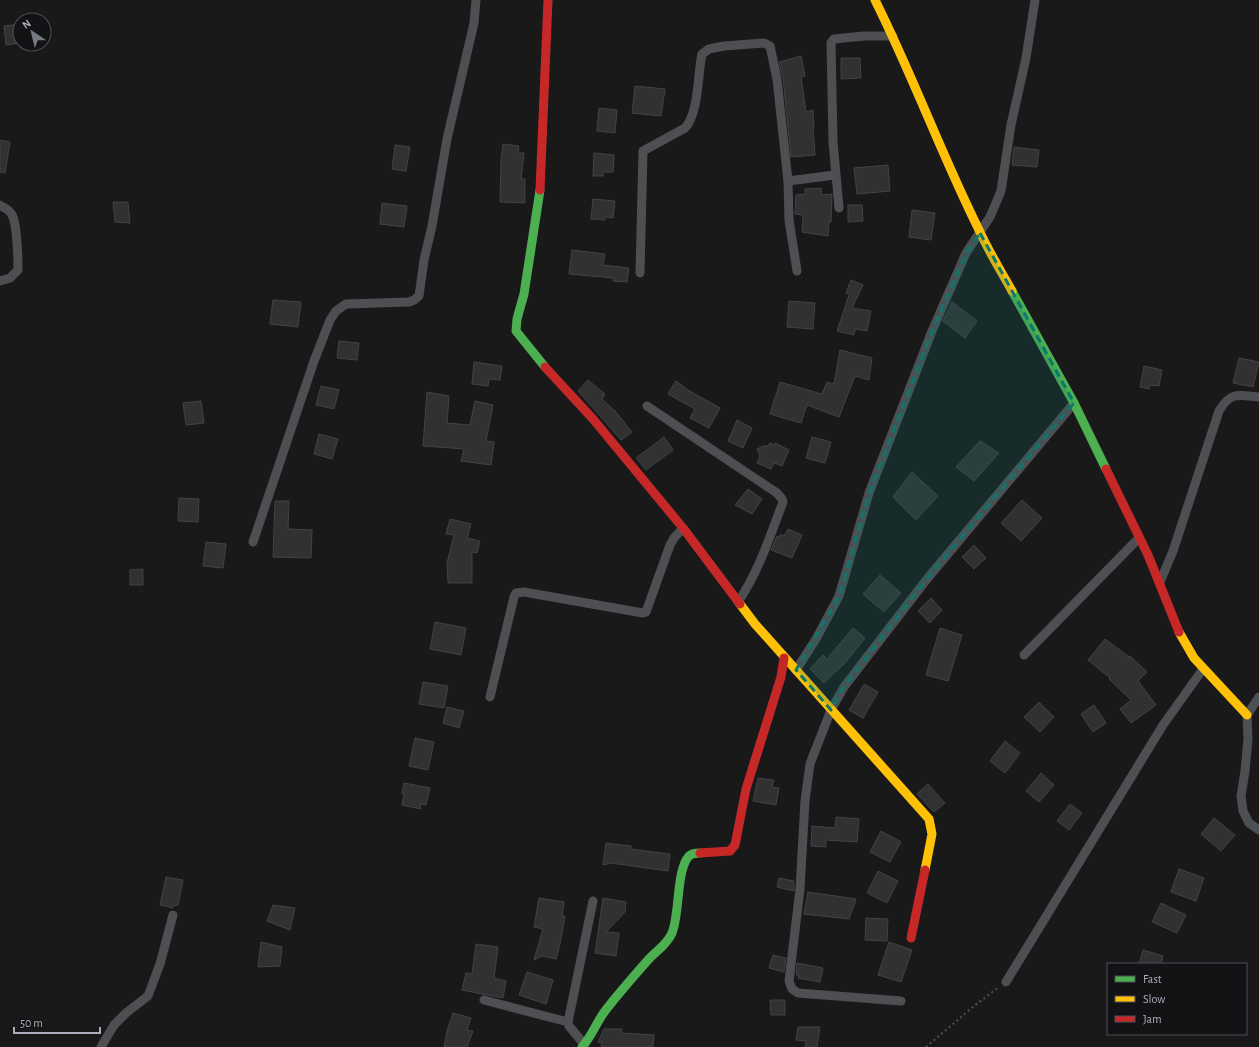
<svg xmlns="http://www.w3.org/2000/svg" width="1259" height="1047" font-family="'Alegreya Sans',sans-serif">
<rect width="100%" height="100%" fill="#19191a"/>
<g fill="#313132" stroke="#424346">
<polygon points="20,24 20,43 6,45 4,26"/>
<polygon points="801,56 805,76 801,77 806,112 813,110 814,129 813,129 815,155 791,157 783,78 779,62"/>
<polygon points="841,58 860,58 861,78 841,79"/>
<polygon points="635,86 665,89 661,116 632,113"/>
<polygon points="599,108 617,110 615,133 597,131"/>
<polygon points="0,140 10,142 5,173 0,172"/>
<polygon points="503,144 519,146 518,153 524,153 521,179 525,179 525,203 500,202 501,161"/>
<polygon points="395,145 410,147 406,171 392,169"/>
<polygon points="1014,147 1039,150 1037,167 1012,165"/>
<polygon points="594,153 614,155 613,172 603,172 603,176 593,176"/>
<polygon points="888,165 890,191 857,194 854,168"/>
<polygon points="821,188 822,195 832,194 831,222 829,222 828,236 802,232 803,215 795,214 796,195 805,194 805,189"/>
<polygon points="593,199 615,201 613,218 605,217 605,220 591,219"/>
<polygon points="113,202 128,202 130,223 115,222"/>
<polygon points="382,203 407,206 404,227 380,224"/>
<polygon points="848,205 862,205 863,221 848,222"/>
<polygon points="912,210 935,213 931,240 909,237"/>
<polygon points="572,250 605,254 603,265 629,268 627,282 613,281 613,278 569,274"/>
<polygon points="851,280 863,285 852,308 871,311 867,331 855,329 854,335 837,331 849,295 846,293"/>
<polygon points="273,300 301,302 298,327 270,324"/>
<polygon points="789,301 815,303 813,329 787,327"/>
<polygon points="952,302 977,321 965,338 943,321"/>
<polygon points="339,341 359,343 357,360 337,358"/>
<polygon points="840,350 872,358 869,380 855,376 839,417 807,405 801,423 770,414 780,382 822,394 827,382 834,384"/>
<polygon points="1239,358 1259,362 1253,387 1233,383"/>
<polygon points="474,362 502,366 500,380 489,379 488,386 472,384"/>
<polygon points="1144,366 1162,370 1159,386 1150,385 1149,389 1140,387"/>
<polygon points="588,380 605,394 602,399 616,412 632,432 621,440 578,391"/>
<polygon points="676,381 688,390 720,408 709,428 690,418 695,409 668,394"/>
<polygon points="321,386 339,390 334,409 316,405"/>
<polygon points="427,392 449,396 447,423 470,425 475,401 493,405 486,441 494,442 491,465 461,461 464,449 423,446"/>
<polygon points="201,401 204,423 186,425 183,403"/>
<polygon points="737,420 752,428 743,448 728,441"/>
<polygon points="319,434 338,439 332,459 314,454"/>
<polygon points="664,437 673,450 646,470 636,458"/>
<polygon points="812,437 831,442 825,463 806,458"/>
<polygon points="980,441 999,453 974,481 956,467"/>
<polygon points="770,443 774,445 775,443 789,450 782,466 774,463 771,469 757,463 760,456 757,449 763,446 768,446"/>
<polygon points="912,472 938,496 916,520 893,497"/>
<polygon points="748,489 762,499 752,514 735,505"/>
<polygon points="179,498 199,499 198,522 178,521"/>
<polygon points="1022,500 1042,518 1021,541 1001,523"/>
<polygon points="275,501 289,501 288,529 312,530 311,558 273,557"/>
<polygon points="450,519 471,524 467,538 480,541 477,553 472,552 472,583 448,583 447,563 454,535 446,534"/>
<polygon points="788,529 802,535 792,558 771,550 777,536 779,537 781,534 784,536"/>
<polygon points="206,542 226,544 223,568 203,566"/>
<polygon points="974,545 986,558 974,569 962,557"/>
<polygon points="143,569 143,585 130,585 130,570"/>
<polygon points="880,575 901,593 884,612 863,594"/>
<polygon points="931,598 942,610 930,623 918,611"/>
<polygon points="435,622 466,628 461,655 430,649"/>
<polygon points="853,628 865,638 846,662 824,683 810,669 823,655 827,659"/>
<polygon points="940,628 962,635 948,681 926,675"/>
<polygon points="1105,639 1129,657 1130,656 1147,672 1138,681 1156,705 1131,723 1120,709 1131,700 1109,679 1110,678 1088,660"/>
<polygon points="423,682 448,686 444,708 419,704"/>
<polygon points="864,684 878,692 863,718 849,710"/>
<polygon points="1039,702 1054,717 1040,732 1024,717"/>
<polygon points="1094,705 1106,723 1093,732 1081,714"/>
<polygon points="447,707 464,711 459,728 443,723"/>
<polygon points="415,738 434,742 428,770 409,766"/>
<polygon points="1005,741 1020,753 1005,773 990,761"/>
<polygon points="1041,773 1054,785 1039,802 1026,791"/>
<polygon points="758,778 774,780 772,787 779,788 776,805 753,801"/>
<polygon points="404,783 430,788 426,805 420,804 421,809 402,805 404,794 402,793"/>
<polygon points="928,784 945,803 934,812 917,794"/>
<polygon points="1070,804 1082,813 1069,830 1057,821"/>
<polygon points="836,817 859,819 857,842 826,840 826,847 811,846 812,826 835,828"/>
<polygon points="1214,818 1235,835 1221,851 1201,834"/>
<polygon points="881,831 901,842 890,862 870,852"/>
<polygon points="606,843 631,846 631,849 670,854 668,871 611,863 603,865"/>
<polygon points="1179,869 1204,878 1196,901 1171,892"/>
<polygon points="878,871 898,881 887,903 867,893"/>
<polygon points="166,877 183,880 178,905 172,906 173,908 160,905"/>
<polygon points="779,878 794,881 794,891 777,887"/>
<polygon points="808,892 856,899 849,919 804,914"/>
<polygon points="539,898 564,902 562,916 565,916 560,944 556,959 542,956 534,960 543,929 534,927"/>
<polygon points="603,898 626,902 625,912 606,932 619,933 616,956 595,953"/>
<polygon points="1161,903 1186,915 1177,933 1152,922"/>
<polygon points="273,905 295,908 290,930 267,921"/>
<polygon points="866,918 888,919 887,941 865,940"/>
<polygon points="261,942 282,947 280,966 258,967"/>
<polygon points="889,942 912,950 901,982 878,975"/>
<polygon points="476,944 498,947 494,978 506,981 503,998 462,990 466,973 472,974"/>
<polygon points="1143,950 1163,956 1161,964 1139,964"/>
<polygon points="773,955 786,958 784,972 769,968"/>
<polygon points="797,963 823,968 820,982 798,978 799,975 796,975"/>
<polygon points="527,972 553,980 546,1004 519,995"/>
<polygon points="770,1000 785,1000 785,1015 771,1015"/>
<polygon points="453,1013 471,1018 467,1030 473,1031 467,1047 444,1047 447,1031"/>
<polygon points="798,1027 820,1027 817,1047 805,1047 806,1041 796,1040"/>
<polygon points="604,1029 622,1029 621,1033 654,1035 653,1047 601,1047 602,1043 598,1042"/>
</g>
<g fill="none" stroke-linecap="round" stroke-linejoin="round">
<polyline stroke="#4f5054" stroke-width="2" stroke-dasharray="2 3" stroke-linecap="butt" points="926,1047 974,1006 999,987"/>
<g stroke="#4d4f53" stroke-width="9">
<polyline points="788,181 789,220 797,271"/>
<path d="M0 205C4 208 10 210 12 215 17 223 18 259 18 270L10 278 0 281"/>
<polyline points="839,208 833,142 831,43 834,39 864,36 893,36"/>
<path d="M640 273 643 151 685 128C698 114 698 78 701 59L702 54 709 49 724 46 764 43 770 46 777 79 788 181 835 175"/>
<path d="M647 406 777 493 782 499 783 502C770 536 759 571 738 602"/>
<polyline points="253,542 314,361 330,320 336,311 346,304 409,302 414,300 419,296 424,260 432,226 447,139 474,23 476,0"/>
<path d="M1160 582 1173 551 1219 411C1231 391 1238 395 1259 397"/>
<polyline points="1024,655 1139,538"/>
<polyline points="796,670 816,639 839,596 869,493 932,331 966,253 990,217 1001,191 1011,125 1026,58 1035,0"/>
<polyline points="490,697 514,597 516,593 524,592 643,613 646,612 670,545 674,538 683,528"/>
<polyline points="1259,697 1247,715 1248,739 1245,771 1241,796 1243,811 1249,823 1259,830"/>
<polyline points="1006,982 1163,725 1203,669"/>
<polyline points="484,1000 568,1022"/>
<polyline points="901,1001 798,993 792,989 789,981 800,889 805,801 810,764 831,710 844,687 927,579 1074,403"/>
<polyline points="584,1044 569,1026 568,1022 593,901"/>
<polyline points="101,1047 114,1025 126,1013 148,996 160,964 173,915"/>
</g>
<g stroke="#4caf50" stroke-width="9">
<polyline points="540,190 524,294 517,319 516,331 545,367"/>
<polyline points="1012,291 1074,403 1106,469"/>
<path d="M582 1047C592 1036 596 1023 605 1011 618 994 633 977 648 960 656 951 667 945 672 933 680 914 676 870 689 856 692 853 696 853 700 853"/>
</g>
<g stroke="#ffc107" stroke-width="9">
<path d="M875 0C913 76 942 156 980 232 989 252 1001 271 1012 291"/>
<polyline points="740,604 755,624 929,819 932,834 925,870"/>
<polyline points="1179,632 1194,658 1247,715"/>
</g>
<g stroke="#c62828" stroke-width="9">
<polyline points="540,190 548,0"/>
<polyline points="545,367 593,419 683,528 740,604"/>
<polyline points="1106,469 1148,555 1179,632"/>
<polyline points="700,853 730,851 735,845 746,789 781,677 784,658"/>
<polyline points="911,938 925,870"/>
</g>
</g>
<path fill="#0f766e" fill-opacity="0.2" stroke="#0f766e" stroke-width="3" stroke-dasharray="8 5" stroke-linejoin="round" d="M980 233 1074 403 927 579 844 687 831 710 796 670 839 596 869 493 932 331 966 253Z"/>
<rect x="1107" y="963" width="140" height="72" fill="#131316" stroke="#4f5158"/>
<rect x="1115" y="976" width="20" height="6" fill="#4caf50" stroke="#4f5158"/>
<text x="1143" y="983" font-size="12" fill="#aaaebb">Fast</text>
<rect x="1115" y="996" width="20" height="6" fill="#ffc107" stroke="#4f5158"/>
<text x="1143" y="1003" font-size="12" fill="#aaaebb">Slow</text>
<rect x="1115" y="1016" width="20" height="6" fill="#c62828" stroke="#4f5158"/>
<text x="1143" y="1023" font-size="12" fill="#aaaebb">Jam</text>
<g transform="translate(32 32) rotate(325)"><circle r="19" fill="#131316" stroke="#4f5158"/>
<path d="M0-3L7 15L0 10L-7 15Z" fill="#777a83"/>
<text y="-6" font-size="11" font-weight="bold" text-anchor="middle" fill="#aaaebb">N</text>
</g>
<path d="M14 1027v6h86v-6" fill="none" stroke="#aaaebb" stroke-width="2"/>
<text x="20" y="1027" font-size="12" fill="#aaaebb" stroke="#131316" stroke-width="3" paint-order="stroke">50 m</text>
</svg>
